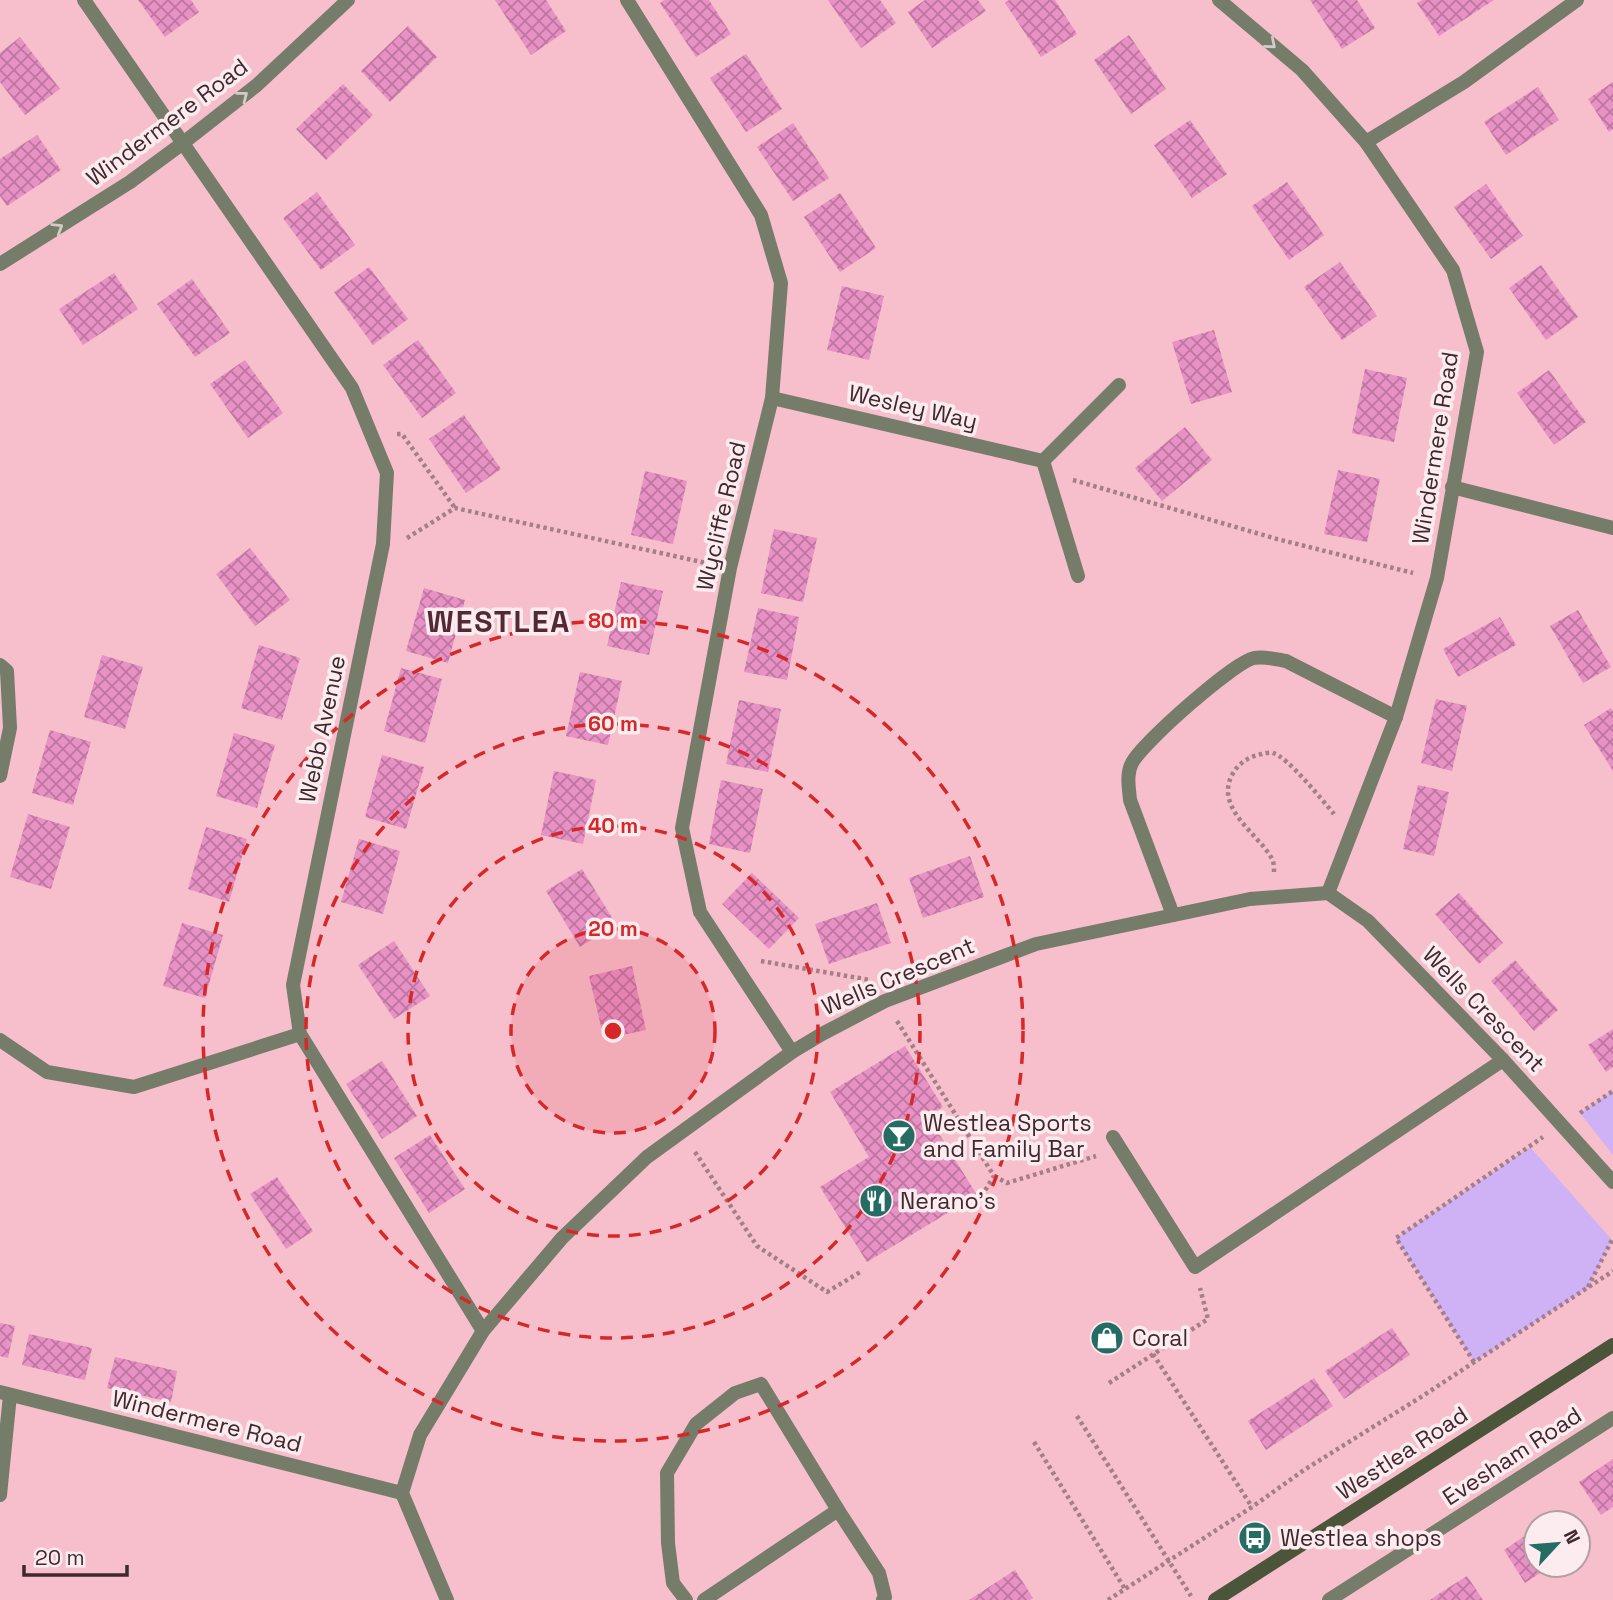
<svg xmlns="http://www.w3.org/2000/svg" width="1613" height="1600" font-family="'Space Grotesk',sans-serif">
<defs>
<pattern id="building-cross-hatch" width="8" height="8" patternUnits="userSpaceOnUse" patternTransform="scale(1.75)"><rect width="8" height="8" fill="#e791c5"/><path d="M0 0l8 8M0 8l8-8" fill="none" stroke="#bd76a0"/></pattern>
</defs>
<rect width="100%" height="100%" fill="#f6bfcb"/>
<g fill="#cfb2f6">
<polygon points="1613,1091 1613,1155 1580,1113"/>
<polygon points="1530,1147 1612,1240 1588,1288 1474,1362 1396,1238"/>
</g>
<g fill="url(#building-cross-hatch)">
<polygon points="138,0 191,0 199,12 165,37"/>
<polygon points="495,0 546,0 566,31 531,55"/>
<polygon points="664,0 709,0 731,34 696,57 660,3"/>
<polygon points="828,0 880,0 896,23 861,48"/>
<polygon points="925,0 978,0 986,11 932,48 908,12"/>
<polygon points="1009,0 1055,0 1077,34 1041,57 1005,3"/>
<polygon points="1310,0 1357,0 1375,28 1342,49"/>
<polygon points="1422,0 1494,0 1439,36 1417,3"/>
<polygon points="408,26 437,57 390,102 361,71"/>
<polygon points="1129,35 1166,89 1131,114 1094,60"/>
<polygon points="20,37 60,89 25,115 0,82 0,53"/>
<polygon points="746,54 782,109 746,132 710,78"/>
<polygon points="1613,82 1613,129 1609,132 1588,99"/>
<polygon points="343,84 373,115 326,160 296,129"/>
<polygon points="1538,87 1559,120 1506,155 1484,122"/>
<polygon points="1190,120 1227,174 1192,198 1154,145"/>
<polygon points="793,123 829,178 793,201 757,147"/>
<polygon points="37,135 61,170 7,206 0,196 0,159"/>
<polygon points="1287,182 1324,235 1289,260 1252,206"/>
<polygon points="1486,184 1523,236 1491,259 1454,207"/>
<polygon points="317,192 355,245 321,270 283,218"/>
<polygon points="840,193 876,248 840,272 804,217"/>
<polygon points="1340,262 1377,316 1342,340 1304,287"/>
<polygon points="1541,265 1578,317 1546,340 1509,288"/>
<polygon points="369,267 408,319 373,345 334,292"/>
<polygon points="114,273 138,309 83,345 59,309"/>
<polygon points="192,279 230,333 195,357 157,304"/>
<polygon points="842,286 884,296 869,360 827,350"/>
<polygon points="1214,330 1232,392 1191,404 1172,342"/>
<polygon points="418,340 456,393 422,418 383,365"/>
<polygon points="245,360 283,413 248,438 210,384"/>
<polygon points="1365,369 1407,378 1394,442 1352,433"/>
<polygon points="1549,370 1586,422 1554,445 1517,393"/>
<polygon points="464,415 501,469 466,493 429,439"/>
<polygon points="1185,427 1212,460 1162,501 1135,468"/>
<polygon points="1338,470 1380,479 1367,542 1324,534"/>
<polygon points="645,471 687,481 673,544 631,535"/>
<polygon points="774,529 817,538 803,602 761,593"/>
<polygon points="250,548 290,600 255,626 216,574"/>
<polygon points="621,582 663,591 649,655 607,646"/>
<polygon points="424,588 465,600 448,663 406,651"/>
<polygon points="758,608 799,617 787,680 744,672"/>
<polygon points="1578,610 1611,667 1583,683 1550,626"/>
<polygon points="1500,617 1516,645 1458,677 1443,649"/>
<polygon points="259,645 300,658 282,720 241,708"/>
<polygon points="102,655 143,667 125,729 84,717"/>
<polygon points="401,668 442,679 425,743 384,731"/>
<polygon points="580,672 622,681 608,745 566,736"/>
<polygon points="1436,699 1467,706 1452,771 1421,763"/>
<polygon points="739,700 781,709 768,772 726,764"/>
<polygon points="1611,708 1613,712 1613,771 1584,725"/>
<polygon points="50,730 91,742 73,805 32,793"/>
<polygon points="234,733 275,745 257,808 216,796"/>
<polygon points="382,755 424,767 406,829 365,817"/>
<polygon points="554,771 596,780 583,844 541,835"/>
<polygon points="721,780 763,789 750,853 709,844"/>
<polygon points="1418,785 1449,792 1434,856 1403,849"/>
<polygon points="28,814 70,827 51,889 10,877"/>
<polygon points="206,827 247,839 229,902 188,889"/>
<polygon points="359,839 400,851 383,914 341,902"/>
<polygon points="970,856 984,897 923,918 909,878"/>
<polygon points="582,869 616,924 580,947 546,891"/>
<polygon points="752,873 799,918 769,949 722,904"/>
<polygon points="1459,893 1503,943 1479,964 1435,914"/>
<polygon points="877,903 891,943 829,964 815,924"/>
<polygon points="182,923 223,935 205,998 163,986"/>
<polygon points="394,941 430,996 394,1019 358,965"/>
<polygon points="1515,960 1558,1010 1534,1031 1491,981"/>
<polygon points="632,966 646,1030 604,1039 589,976"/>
<polygon points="1613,1029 1613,1067 1606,1072 1588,1045"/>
<polygon points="905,1046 943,1107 928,1116 977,1195 867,1262 820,1187 869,1157 830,1092"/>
<polygon points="382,1061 417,1116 382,1139 346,1084"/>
<polygon points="430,1135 465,1189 429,1213 394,1158"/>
<polygon points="277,1177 313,1231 286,1249 250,1194"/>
<polygon points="0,1323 15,1326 8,1358 0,1356"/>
<polygon points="1392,1328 1410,1355 1344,1399 1325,1371"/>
<polygon points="29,1334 92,1348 85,1380 22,1365"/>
<polygon points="115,1357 177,1371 171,1402 107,1388"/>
<polygon points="1314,1378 1333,1406 1266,1450 1248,1421"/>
<polygon points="1613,1459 1613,1507 1601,1515 1579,1482"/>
<polygon points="1556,1514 1562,1523 1543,1523"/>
<polygon points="1536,1528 1536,1565 1552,1565 1525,1583 1504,1550"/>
<polygon points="1015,1570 1033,1598 1030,1600 969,1600"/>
<polygon points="1467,1576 1483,1600 1430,1600 1440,1593"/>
</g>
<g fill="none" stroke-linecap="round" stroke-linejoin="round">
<g stroke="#a67e87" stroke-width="4.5" stroke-dasharray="3.5 3.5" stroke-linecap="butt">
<polyline points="397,434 402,434 455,508"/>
<polyline points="1073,480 1277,539 1413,573"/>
<polyline points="407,538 455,508 706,563"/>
<path d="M1274 872C1274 867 1274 861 1271 857 1256 832 1215 808 1232 775 1238 763 1250 756 1262 754 1264 753 1272 752 1273 753 1288 757 1322 800 1334 814"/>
<polyline points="761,961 870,980"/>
<polyline points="897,1021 994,1176 978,1202"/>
<polyline points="1580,1113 1613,1091"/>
<polyline points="695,1152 757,1246 827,1292 862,1271"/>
<polyline points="994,1176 1007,1183 1096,1156"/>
<polyline points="1588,1287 1613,1238"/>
<polyline points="1153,1354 1252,1507"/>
<polyline points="1474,1362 1396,1238 1543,1137"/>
<polyline points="1109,1383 1208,1319 1200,1288"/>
<polyline points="1077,1416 1191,1596"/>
<polyline points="1034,1442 1125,1589"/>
<polyline points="1108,1600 1252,1507 1304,1470 1421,1397 1613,1271"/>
</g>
<g stroke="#757c69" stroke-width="14">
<path d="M1173 915 1130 800C1129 788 1126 774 1132 763 1142 743 1234 662 1254 658 1264 656 1275 659 1286 661L1396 717"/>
<polyline points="1113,1137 1195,1267 1503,1060"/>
<polyline points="686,1600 673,1583 668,1543 667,1473 696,1424 735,1393 761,1384 838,1510 879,1573 885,1597 883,1600"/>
<polyline points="704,1600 838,1510"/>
</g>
<g stroke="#757c69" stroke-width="14">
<polyline points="84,0 352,388 387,473 383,544 293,985 300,1034 483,1331"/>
<polyline points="627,0 761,215 781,283 772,398 730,568 682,828 700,912 792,1052"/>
<polyline points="1219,0 1302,70 1366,142 1453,270 1477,352 1437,578 1396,717 1328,893"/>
<polyline points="1366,142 1464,82 1577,0"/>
<polyline points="0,264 130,182 183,143 257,85 348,0"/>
<polyline points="772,398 1043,461"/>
<polyline points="1452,487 1613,528"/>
<polyline points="1078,576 1043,461 1119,385"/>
<polyline points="0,665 7,671 10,728 0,776"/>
<polyline points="0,1040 47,1072 134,1087 300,1034"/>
<polyline points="0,1392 402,1493"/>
<polyline points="0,1495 10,1395"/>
<polyline points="447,1600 402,1493 420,1435 483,1331 562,1238 647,1157 792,1052 822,1034 885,1001 1036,944 1250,899 1328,893 1368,921 1503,1060 1613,1182"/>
<polyline points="1329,1600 1613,1418"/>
</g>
<polyline stroke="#4b553a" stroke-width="14" points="1215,1600 1613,1345"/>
</g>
<defs><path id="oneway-chevron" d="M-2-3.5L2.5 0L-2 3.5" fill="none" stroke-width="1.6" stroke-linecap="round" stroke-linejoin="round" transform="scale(1.75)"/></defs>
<g stroke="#d4cac7">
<use href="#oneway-chevron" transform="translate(1271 44) rotate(40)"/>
<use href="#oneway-chevron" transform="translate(243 96) rotate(-38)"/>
<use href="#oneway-chevron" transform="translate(58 228) rotate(-32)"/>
</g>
<circle cx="613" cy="1031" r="102" fill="#d62828" fill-opacity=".12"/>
<g fill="none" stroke="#d62828" stroke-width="3.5" stroke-dasharray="12 9">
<circle cx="613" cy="1031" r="102"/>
<circle cx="613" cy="1031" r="205"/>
<circle cx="613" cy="1031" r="307"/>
<circle cx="613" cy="1031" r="410"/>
</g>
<defs>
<symbol id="bar-disc" viewBox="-11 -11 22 22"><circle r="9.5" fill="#256d64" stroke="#fdecef"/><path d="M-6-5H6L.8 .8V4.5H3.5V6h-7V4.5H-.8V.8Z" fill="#fff"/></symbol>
<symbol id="restaurant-disc" viewBox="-11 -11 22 22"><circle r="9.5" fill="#256d64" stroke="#fdecef"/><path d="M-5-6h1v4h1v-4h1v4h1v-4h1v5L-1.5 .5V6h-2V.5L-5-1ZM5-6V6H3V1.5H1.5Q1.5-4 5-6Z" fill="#fff"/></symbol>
<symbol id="shop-disc" viewBox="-11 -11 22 22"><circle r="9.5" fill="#256d64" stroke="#fdecef"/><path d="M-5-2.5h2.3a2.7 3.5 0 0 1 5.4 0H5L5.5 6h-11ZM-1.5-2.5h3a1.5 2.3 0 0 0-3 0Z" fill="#fff"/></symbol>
<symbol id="bus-disc" viewBox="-11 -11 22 22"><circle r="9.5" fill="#256d64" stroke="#fdecef"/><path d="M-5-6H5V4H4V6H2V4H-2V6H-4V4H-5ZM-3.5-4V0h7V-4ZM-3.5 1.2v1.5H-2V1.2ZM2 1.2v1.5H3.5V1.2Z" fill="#fff"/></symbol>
</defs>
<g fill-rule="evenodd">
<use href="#bar-disc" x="880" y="1117" width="38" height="38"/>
<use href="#restaurant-disc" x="857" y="1182" width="38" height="38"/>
<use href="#shop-disc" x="1088" y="1319" width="38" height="38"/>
<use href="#bus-disc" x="1236" y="1519" width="38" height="38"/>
</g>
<g text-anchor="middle" stroke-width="7" stroke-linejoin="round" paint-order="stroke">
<g font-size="23" fill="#3e292e" stroke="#fdecef">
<text transform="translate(167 122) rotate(-37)" y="8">Windermere Road</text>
<text transform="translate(913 407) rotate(13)" y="8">Wesley Way</text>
<text transform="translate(1435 448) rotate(-81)" y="8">Windermere Road</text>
<text transform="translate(721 516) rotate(-77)" y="8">Wycliffe Road</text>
<text transform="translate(322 729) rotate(-78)" y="8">Webb Avenue</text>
<text transform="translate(898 976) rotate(-23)" y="8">Wells Crescent</text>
<text transform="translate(1484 1009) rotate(46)" y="8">Wells Crescent</text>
<text transform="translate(207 1421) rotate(14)" y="8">Windermere Road</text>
<text transform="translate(1402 1453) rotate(-33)" y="8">Westlea Road</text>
<text transform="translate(1512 1456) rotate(-33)" y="8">Evesham Road</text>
</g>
<g font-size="23" fill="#3e292e" stroke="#fdecef" text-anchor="start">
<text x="923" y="1131">Westlea Sports<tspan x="923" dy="26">and Family Bar</tspan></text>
<text x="900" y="1209">Nerano's</text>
<text x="1132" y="1346">Coral</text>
<text x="1280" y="1546">Westlea shops</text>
</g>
<g font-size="30" font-weight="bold" letter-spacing="2" fill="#532935" stroke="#fdecef">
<text x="499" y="632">WESTLEA</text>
</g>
</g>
<circle cx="613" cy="1031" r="10" fill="#d62828" stroke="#fdecef" stroke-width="3.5"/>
<g font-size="21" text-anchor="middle" font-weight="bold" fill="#d62828" stroke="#fdecef" stroke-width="7" stroke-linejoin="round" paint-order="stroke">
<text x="613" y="628">80 m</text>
<text x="613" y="731">60 m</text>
<text x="613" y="833">40 m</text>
<text x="613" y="936">20 m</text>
</g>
<g transform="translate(1557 1544) rotate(64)"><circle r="33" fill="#fdecef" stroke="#b19ea2" stroke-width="2"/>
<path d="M0-5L12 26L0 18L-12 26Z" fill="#256d64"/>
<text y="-10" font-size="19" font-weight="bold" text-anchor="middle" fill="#3e292e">N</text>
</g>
<path d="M24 1565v10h103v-10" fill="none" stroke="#3e292e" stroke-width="3.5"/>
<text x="35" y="1565" font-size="21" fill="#3e292e" stroke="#fdecef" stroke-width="5" paint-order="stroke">20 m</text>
</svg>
